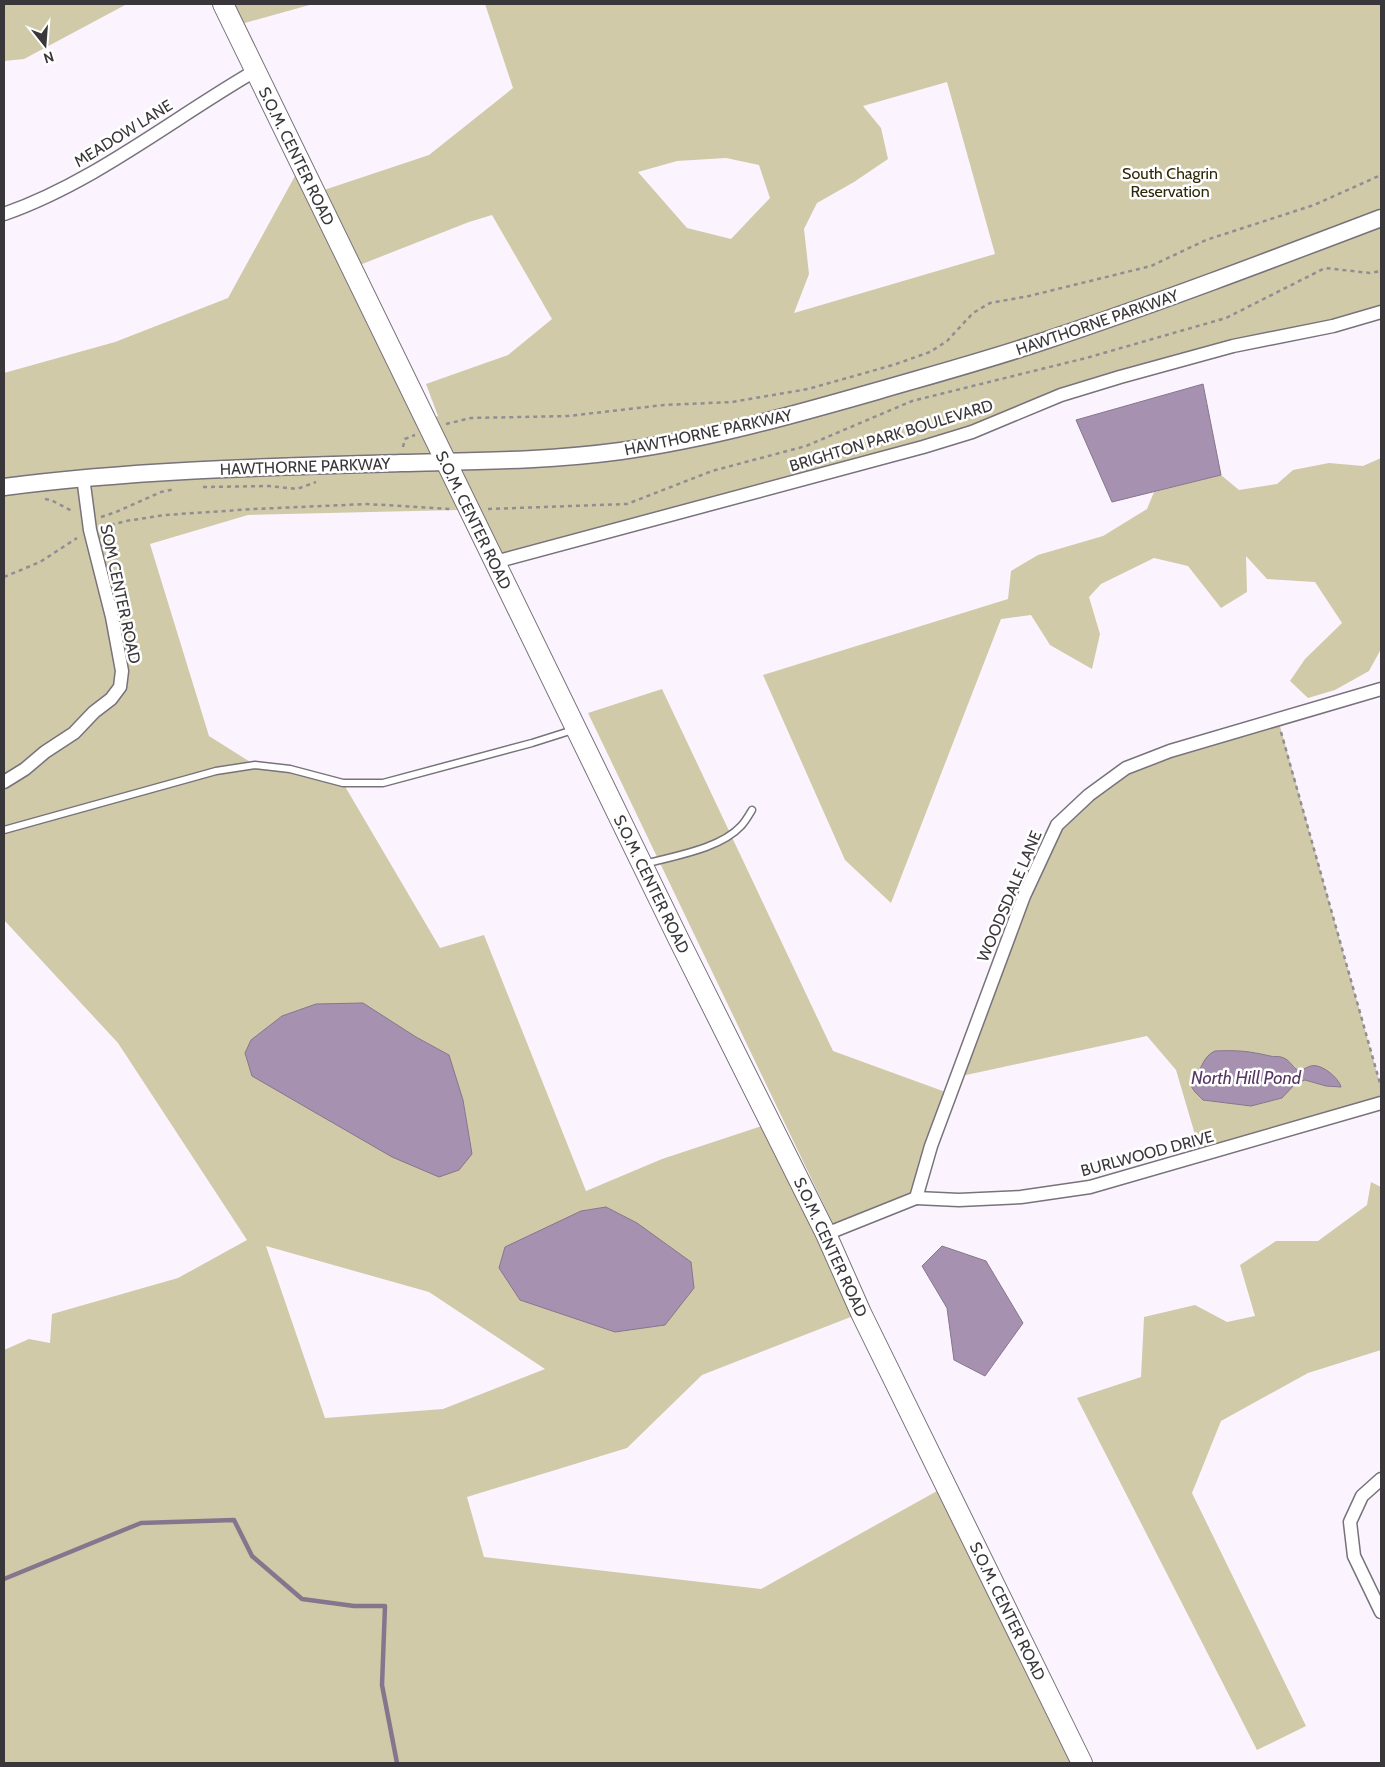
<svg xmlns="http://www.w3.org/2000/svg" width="1385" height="1767" font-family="Cabin,sans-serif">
<rect width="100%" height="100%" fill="#fbf4fe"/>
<g fill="#d0caa8" fill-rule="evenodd">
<polygon points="4,4 127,4 24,59 4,61"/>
<polygon points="223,4 313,4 234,26"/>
<path d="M485 4H1381V312L1120 377 972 432 495 562 471 511 457 510 248 515 150 544 209 736 255 765 290 769 343 783 440 948 484 935 586 1191 662 1159 771 1123 861 1313 702 1375 627 1448 467 1497 484 1557 761 1589 946 1486 1082 1763H4V1350L29 1339 50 1343 52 1314 178 1278 247 1240 118 1043 4 920V373L115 342 228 298 301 165 315 193 429 155 513 88ZM947 82 995 254 794 313 809 274 804 229 817 203 854 182 888 159 881 128 863 106ZM726 158 759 165 770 198 731 239 687 228 638 172 677 161ZM492 215 552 319 508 355 426 384 438 416 427 420 352 268 469 222ZM282 1016 416 1037 449 1055ZM606 1207 637 1223 581 1211ZM266 1246 429 1292 545 1369 443 1409 325 1418Z"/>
<polygon points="1381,458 1381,649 1369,671 1335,690 1308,698 1290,681 1305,659 1342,623 1315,582 1267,579 1246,556 1247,592 1221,608 1188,566 1154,558 1101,584 1089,597 1100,634 1092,669 1050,645 1031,615 1001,619 891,903 845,860 763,675 1008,599 1011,571 1038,555 1103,536 1147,509 1154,492 1221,475 1239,490 1277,484 1293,470 1329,463 1363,466"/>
<polygon points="662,689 833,1051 951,1094 916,1198 836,1230 588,713"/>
<polygon points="1278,719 1381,1087 1381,1103 1201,1155 1176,1070 1147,1036 957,1077 1057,825 1126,768"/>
<polygon points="1371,1182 1381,1187 1381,1350 1308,1373 1221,1421 1192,1493 1306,1726 1257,1750 1077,1398 1141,1377 1144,1317 1195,1305 1227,1322 1255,1316 1240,1265 1276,1241 1318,1241 1367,1205"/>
</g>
<g fill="#a791b0" stroke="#86768d">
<polygon points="1203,384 1221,475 1112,502 1076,420"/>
<polygon points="363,1003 416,1037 449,1055 463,1100 472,1154 459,1170 439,1177 392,1157 252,1076 245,1053 251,1040 282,1016 316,1004"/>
<path d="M1215 1051C1237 1050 1249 1051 1270 1056 1273 1057 1278 1056 1281 1057 1289 1059 1291 1065 1296 1069 1302 1072 1306 1067 1311 1066 1321 1063 1339 1078 1341 1087L1326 1086 1305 1080 1296 1083 1282 1098 1251 1106 1203 1100 1195 1092 1191 1086C1200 1074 1202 1056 1215 1051Z"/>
<polygon points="606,1207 637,1223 691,1262 694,1288 665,1325 615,1332 520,1300 499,1268 505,1247 581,1211"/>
<polygon points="942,1246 986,1261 1023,1323 985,1376 954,1360 947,1308 922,1266"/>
</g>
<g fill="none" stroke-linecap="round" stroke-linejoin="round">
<polyline stroke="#86768d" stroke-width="4.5" points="4,1579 141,1523 234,1520 252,1556 302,1599 354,1606 385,1606 382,1685 397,1763"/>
<defs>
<g id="service">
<polyline points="4,830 216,771 255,765 290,769 343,783 383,783 532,743 573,730"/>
<path d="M645 864C673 856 720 849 741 826 745 822 749 815 752 810"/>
</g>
<g id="minor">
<path d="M4 214C95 182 172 119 255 71"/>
<polyline points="495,562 923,447 972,432 1061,395 1120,377 1233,346 1333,326 1381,312"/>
<polyline points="4,782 25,769 45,752 74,733 94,712 111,699 120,687 122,671 112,617 90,530 83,477"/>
<polyline points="916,1198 959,1200 1021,1197 1090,1187 1381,1103"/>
<polyline points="826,1234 916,1198 931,1146 1024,896 1057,825 1089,795 1126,768 1170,751 1381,689"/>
<polyline points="1381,1479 1362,1496 1350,1522 1354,1556 1381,1612"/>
</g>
<path id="tertiary" d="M4 487C136 470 268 467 401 463 476 461 547 461 621 451 708 439 793 415 877 391 932 375 987 360 1041 342 1155 304 1268 261 1381 218"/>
<polyline id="primary" points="223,4 679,940 826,1234 861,1313 1082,1763"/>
</defs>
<use href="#service" stroke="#78727b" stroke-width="9"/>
<use href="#minor" stroke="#78727b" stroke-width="15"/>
<use href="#tertiary" stroke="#78727b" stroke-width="19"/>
<use href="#primary" stroke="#78727b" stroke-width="22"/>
<g stroke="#918d93" stroke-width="2.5" stroke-dasharray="4 4" stroke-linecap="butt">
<polyline points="446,424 471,418 568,416 664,405 732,402 808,389 893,365 930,352 947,341 973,313 990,303 1029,296 1151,266 1206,240 1314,205 1381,175"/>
<polyline points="403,447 405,439 415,435"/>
<polyline points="203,487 269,486 297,489 316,482"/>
<polyline points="45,499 51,500 74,512"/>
<polyline points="488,509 627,504 712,471 806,446 912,401 1086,358 1226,318 1325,268 1370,273 1381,271"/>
<polyline points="101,517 116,512 161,492 175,489"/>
<polyline points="103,527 126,521 165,515 254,509 367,504 450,509"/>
<polyline points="4,577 40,562 77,538"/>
<polyline points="1281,732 1381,1087"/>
</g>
<use href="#service" stroke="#fff" stroke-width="6"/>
<use href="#minor" stroke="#fff" stroke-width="12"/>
<use href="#tertiary" stroke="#fff" stroke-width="16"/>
<use href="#primary" stroke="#fff" stroke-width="20"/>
</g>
<g text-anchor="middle" stroke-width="5" stroke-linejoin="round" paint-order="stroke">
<g font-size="16" fill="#3a373b" stroke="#fff">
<text transform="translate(123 133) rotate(-32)" y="6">MEADOW LANE</text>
<text transform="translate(297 156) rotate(64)" y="6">S.O.M. CENTER ROAD</text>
<text transform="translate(1097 322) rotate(-19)" y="6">HAWTHORNE PARKWAY</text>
<text transform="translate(708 432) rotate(-12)" y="6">HAWTHORNE PARKWAY</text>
<text transform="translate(891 435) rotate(-17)" y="6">BRIGHTON PARK BOULEVARD</text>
<text transform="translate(305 466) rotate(-2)" y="6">HAWTHORNE PARKWAY</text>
<text transform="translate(474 520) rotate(64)" y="6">S.O.M. CENTER ROAD</text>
<text transform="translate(121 594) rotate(78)" y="6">SOM CENTER ROAD</text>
<text transform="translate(652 884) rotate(64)" y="6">S.O.M. CENTER ROAD</text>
<text transform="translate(1009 896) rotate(-67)" y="6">WOODSDALE LANE</text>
<text transform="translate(1147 1153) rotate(-15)" y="6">BURLWOOD DRIVE</text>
<text transform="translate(831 1247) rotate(65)" y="6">S.O.M. CENTER ROAD</text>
<text transform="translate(1008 1611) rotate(64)" y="6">S.O.M. CENTER ROAD</text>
</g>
<g font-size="16" fill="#2f2908" stroke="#fff">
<text x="1170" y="179">South Chagrin<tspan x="1170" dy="18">Reservation</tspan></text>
</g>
<g font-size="18" font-style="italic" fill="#563662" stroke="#fff">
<text x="1246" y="1084">North Hill Pond</text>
</g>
</g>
<rect width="1385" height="1767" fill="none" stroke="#3a373b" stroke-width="10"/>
<g transform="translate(45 45) rotate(163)" stroke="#ffffff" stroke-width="4" paint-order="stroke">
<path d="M0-4L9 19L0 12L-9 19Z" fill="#3a373b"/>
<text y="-8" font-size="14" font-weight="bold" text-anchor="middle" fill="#3a373b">N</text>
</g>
</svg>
